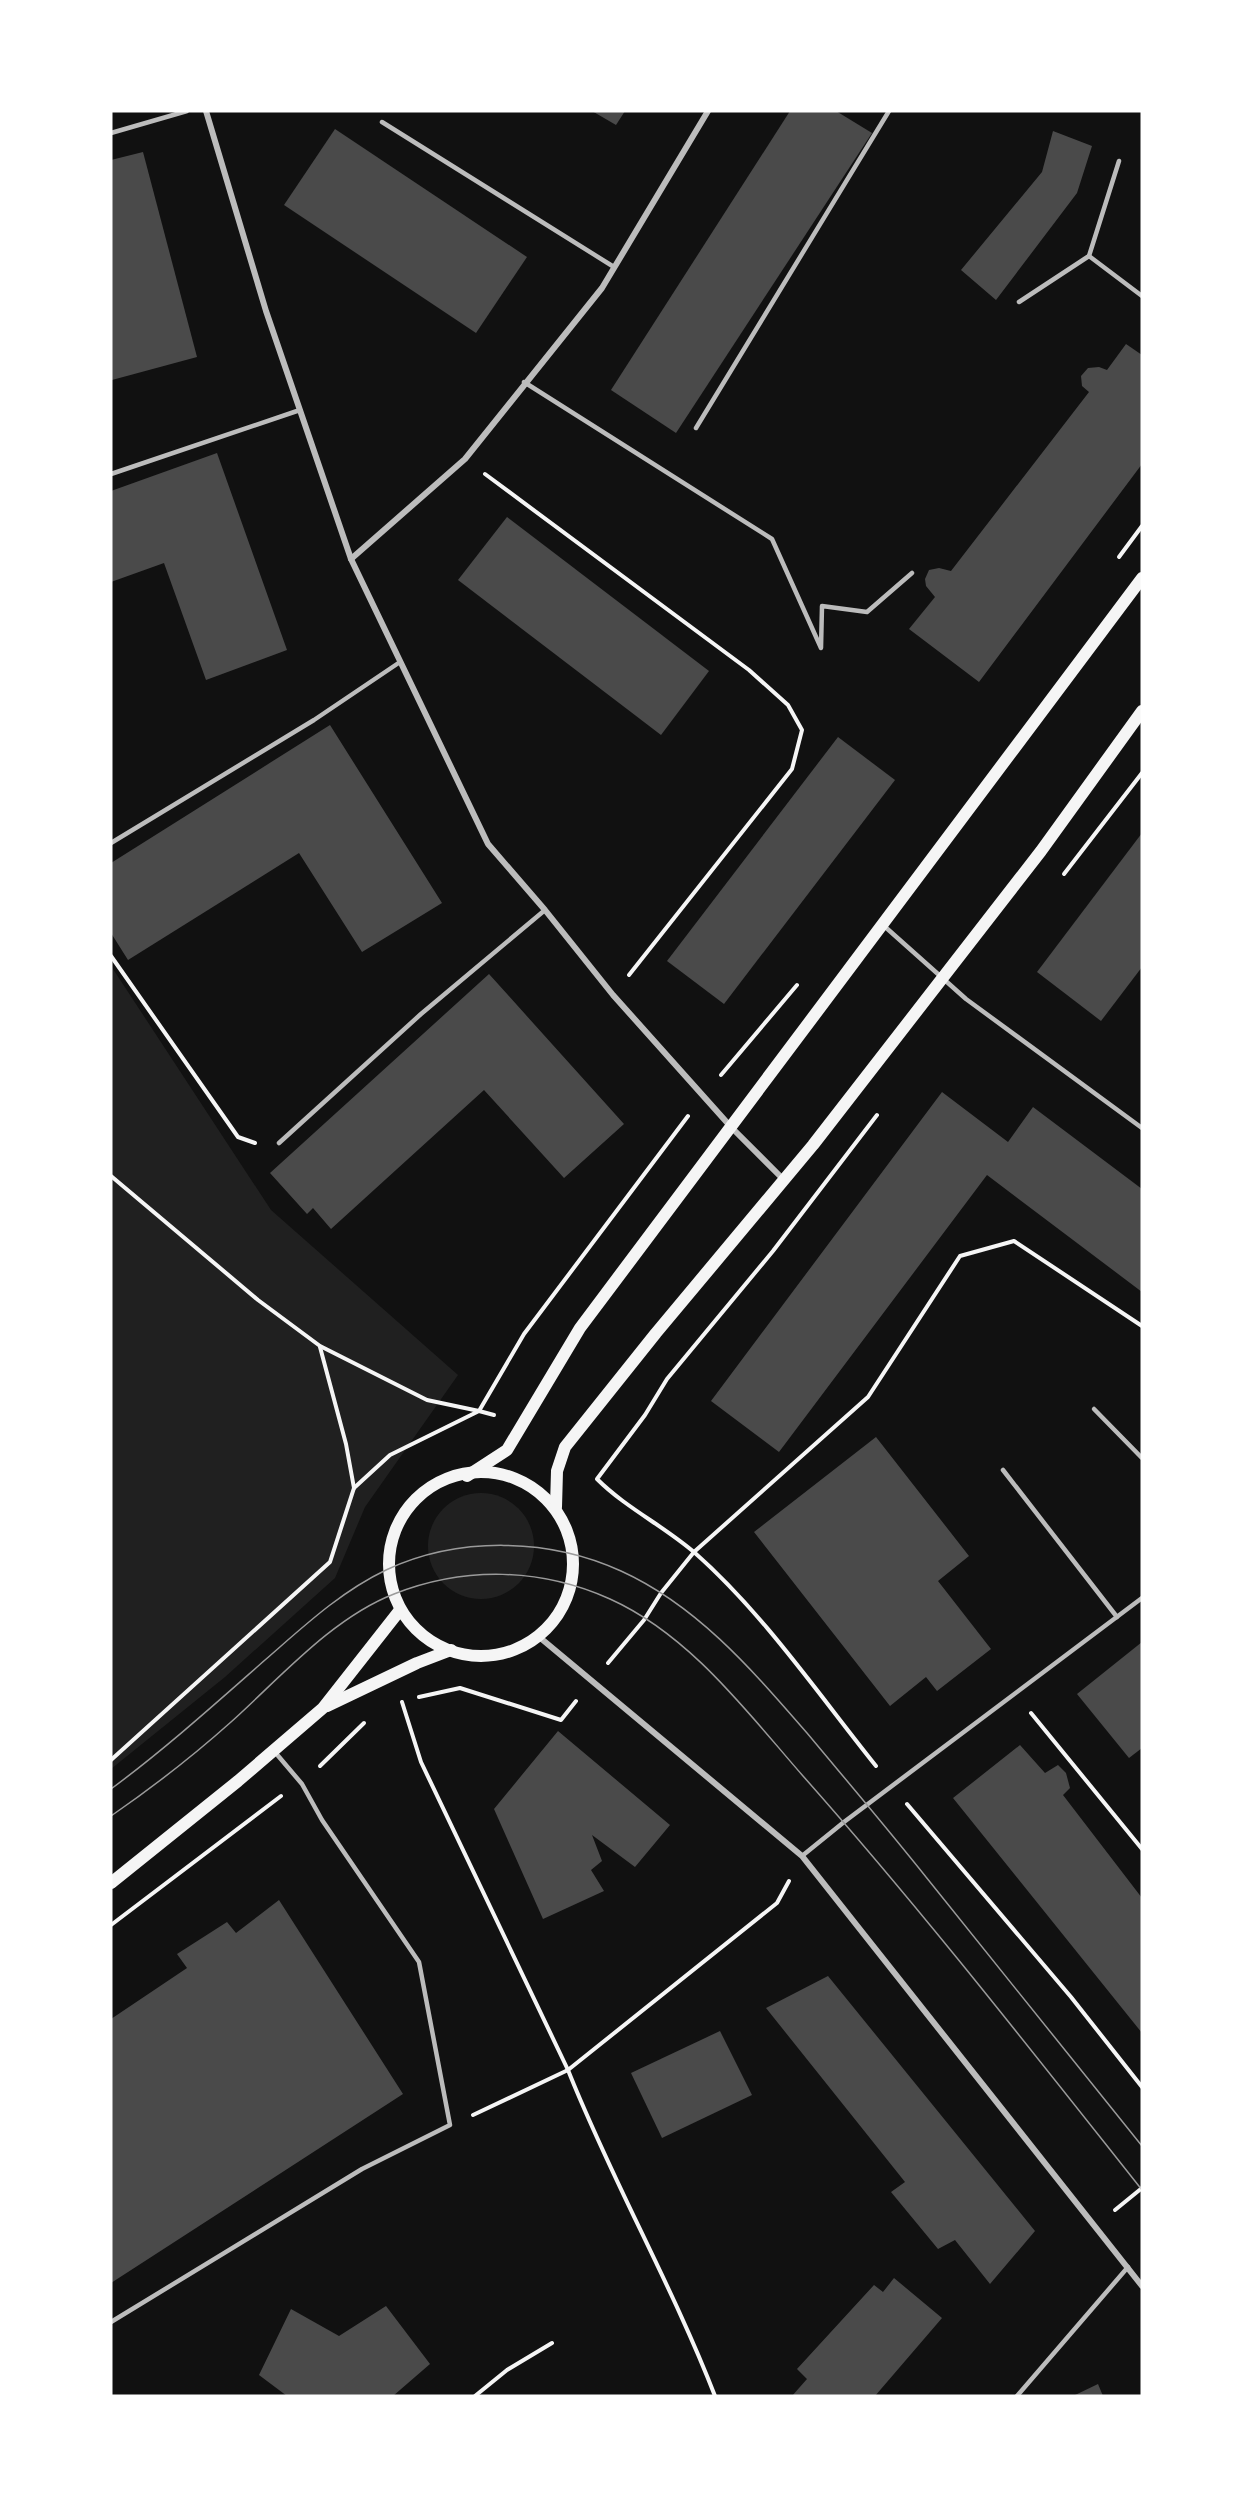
<svg xmlns="http://www.w3.org/2000/svg" width="1253" height="2507" font-family="'Exo 2',sans-serif">
<rect width="100%" height="100%" fill="#111"/>
<g fill="#202020">
<polygon points="111,966 271,1210 458,1375 365,1507 335,1578 225,1677 111,1769"/>
<circle cx="481" cy="1546" r="53"/>
</g>
<g fill="#4a4a4a">
<polygon points="592,111 625,111 616,125"/>
<polygon points="790,111 836,111 872,133 676,433 611,390"/>
<polygon points="335,129 527,257 476,333 284,205"/>
<polygon points="1053,131 1092,146 1077,193 996,300 961,270 1042,172"/>
<polygon points="143,152 197,357 112,380 111,160"/>
<polygon points="1126,344 1142,355 1142,464 979,682 909,629 935,597 926,586 925,579 929,570 939,568 951,571 1089,392 1082,386 1081,376 1088,368 1099,367 1107,370"/>
<polygon points="217,453 287,650 206,680 164,563 111,582 111,491"/>
<polygon points="507,517 709,671 661,735 458,580"/>
<polygon points="330,725 442,903 362,952 299,853 128,960 111,933 111,863"/>
<polygon points="838,737 895,780 724,1004 667,961"/>
<polygon points="1142,833 1142,967 1101,1021 1037,972"/>
<polygon points="489,974 624,1124 564,1178 484,1090 331,1229 313,1208 307,1214 270,1173"/>
<polygon points="942,1092 1008,1142 1033,1107 1142,1189 1142,1292 987,1175 779,1452 711,1401"/>
<polygon points="876,1437 969,1556 938,1581 991,1649 937,1691 926,1677 890,1706 754,1532"/>
<polygon points="1142,1642 1142,1748 1129,1758 1077,1694"/>
<polygon points="558,1731 670,1825 635,1867 592,1835 602,1861 591,1870 604,1891 543,1919 494,1809"/>
<polygon points="1020,1745 1045,1773 1058,1765 1066,1773 1070,1788 1063,1795 1142,1898 1142,2033 953,1798"/>
<polygon points="279,1900 403,2094 111,2283 111,2019 187,1968 177,1954 227,1922 236,1933"/>
<polygon points="828,1976 1035,2231 990,2284 955,2240 938,2249 891,2192 905,2182 766,2008"/>
<polygon points="720,2031 752,2095 662,2138 631,2073"/>
<polygon points="894,2278 942,2318 875,2396 792,2396 807,2379 797,2369 874,2285 883,2292"/>
<polygon points="386,2306 430,2364 393,2396 287,2396 259,2375 291,2309 339,2336"/>
<polygon points="1098,2384 1103,2396 1073,2396"/>
</g>
<g fill="none" stroke-linecap="round" stroke-linejoin="round">
<g stroke="#f5f5f5" stroke-width="4">
<polyline points="485,474 749,670 788,705 802,730 792,769 629,975"/>
<polyline points="1119,557 1142,526"/>
<polyline points="1064,874 1142,773"/>
<polyline points="111,956 238,1137 255,1143"/>
<polyline points="721,1075 797,985"/>
<polyline points="111,1176 258,1300 320,1346 427,1400 479,1411 524,1334 688,1116"/>
<polyline points="354,1488 390,1455 479,1411 494,1415"/>
<polyline points="608,1663 644,1620 661,1593 694,1552 868,1397 960,1256 1014,1241 1142,1326"/>
<polyline points="419,1697 460,1688 561,1720 576,1701"/>
<path d="M402 1702 421 1762 568 2070C612 2181 672 2285 715 2396"/>
<polyline points="1031,1713 1142,1849"/>
<polyline points="111,1760 330,1562 354,1488 346,1444 320,1347"/>
<polyline points="320,1766 364,1723"/>
<path d="M876 1766C819 1695 763 1613 695 1553 664 1526 626 1508 597 1479L645 1415 667 1379 773 1251 877 1115"/>
<polyline points="907,1804 1071,1997 1142,2087"/>
<polyline points="111,1925 281,1796"/>
<polyline points="473,2115 568,2070 777,1903 789,1881"/>
<polyline points="1115,2210 1142,2188"/>
<polyline points="475,2396 507,2370 552,2343"/>
</g>
<g stroke="#bcbcbc" stroke-width="4.5">
<polyline points="382,122 614,267"/>
<polyline points="111,133 187,111"/>
<polyline points="1119,161 1089,256 1142,296"/>
<polyline points="1019,302 1089,256"/>
<polyline points="524,382 772,539 821,648 822,606 867,612 912,573"/>
<polyline points="696,428 889,111"/>
<polyline points="111,474 300,410"/>
<polyline points="111,843 314,720 400,662"/>
<polyline points="883,925 966,999 1142,1128"/>
<polyline points="279,1143 421,1014 545,910"/>
<polyline points="1094,1409 1142,1458"/>
<polyline points="1003,1470 1117,1617"/>
<polyline points="802,1856 844,1822 1142,1598"/>
<polyline points="111,2322 362,2169 450,2125 419,1962 322,1820 302,1784 274,1751"/>
<polyline points="1017,2396 1128,2267"/>
</g>
<g stroke="#bcbcbc" stroke-width="6">
<polyline points="206,111 266,311 351,559 488,844 545,910 613,995 731,1127 784,1180"/>
<polyline points="351,559 465,459 602,288 708,111"/>
<polyline points="538,1636 802,1856 1142,2286"/>
</g>
<g stroke="#f5f5f5" stroke-width="12">
<circle cx="481" cy="1564" r="92"/>
<polyline points="467,1476 507,1450 580,1328 1142,578"/>
<polyline points="556,1507 557,1471 565,1447 656,1333 813,1145 1041,851 1142,711"/>
<polyline points="327,1706 417,1663 451,1650"/>
<polyline points="111,1883 238,1781 323,1708 400,1610"/>
</g>
<g stroke="#9a9a9a" stroke-width="1.5">
<path d="M111 1789C165 1749 215 1704 265 1660 303 1627 340 1592 386 1570 459 1536 549 1538 621 1571 698 1606 753 1671 807 1733 847 1781 887 1828 926 1877 998 1967 1070 2057 1142 2146"/>
<path d="M111 1816C153 1787 193 1756 231 1722 280 1678 332 1618 394 1594 465 1566 541 1568 610 1599 690 1635 747 1712 803 1776 921 1909 1031 2050 1142 2190"/>
</g>
</g>
<rect width="1253" height="2507" fill="none" stroke="#ffffff" stroke-width="225"/>
</svg>
